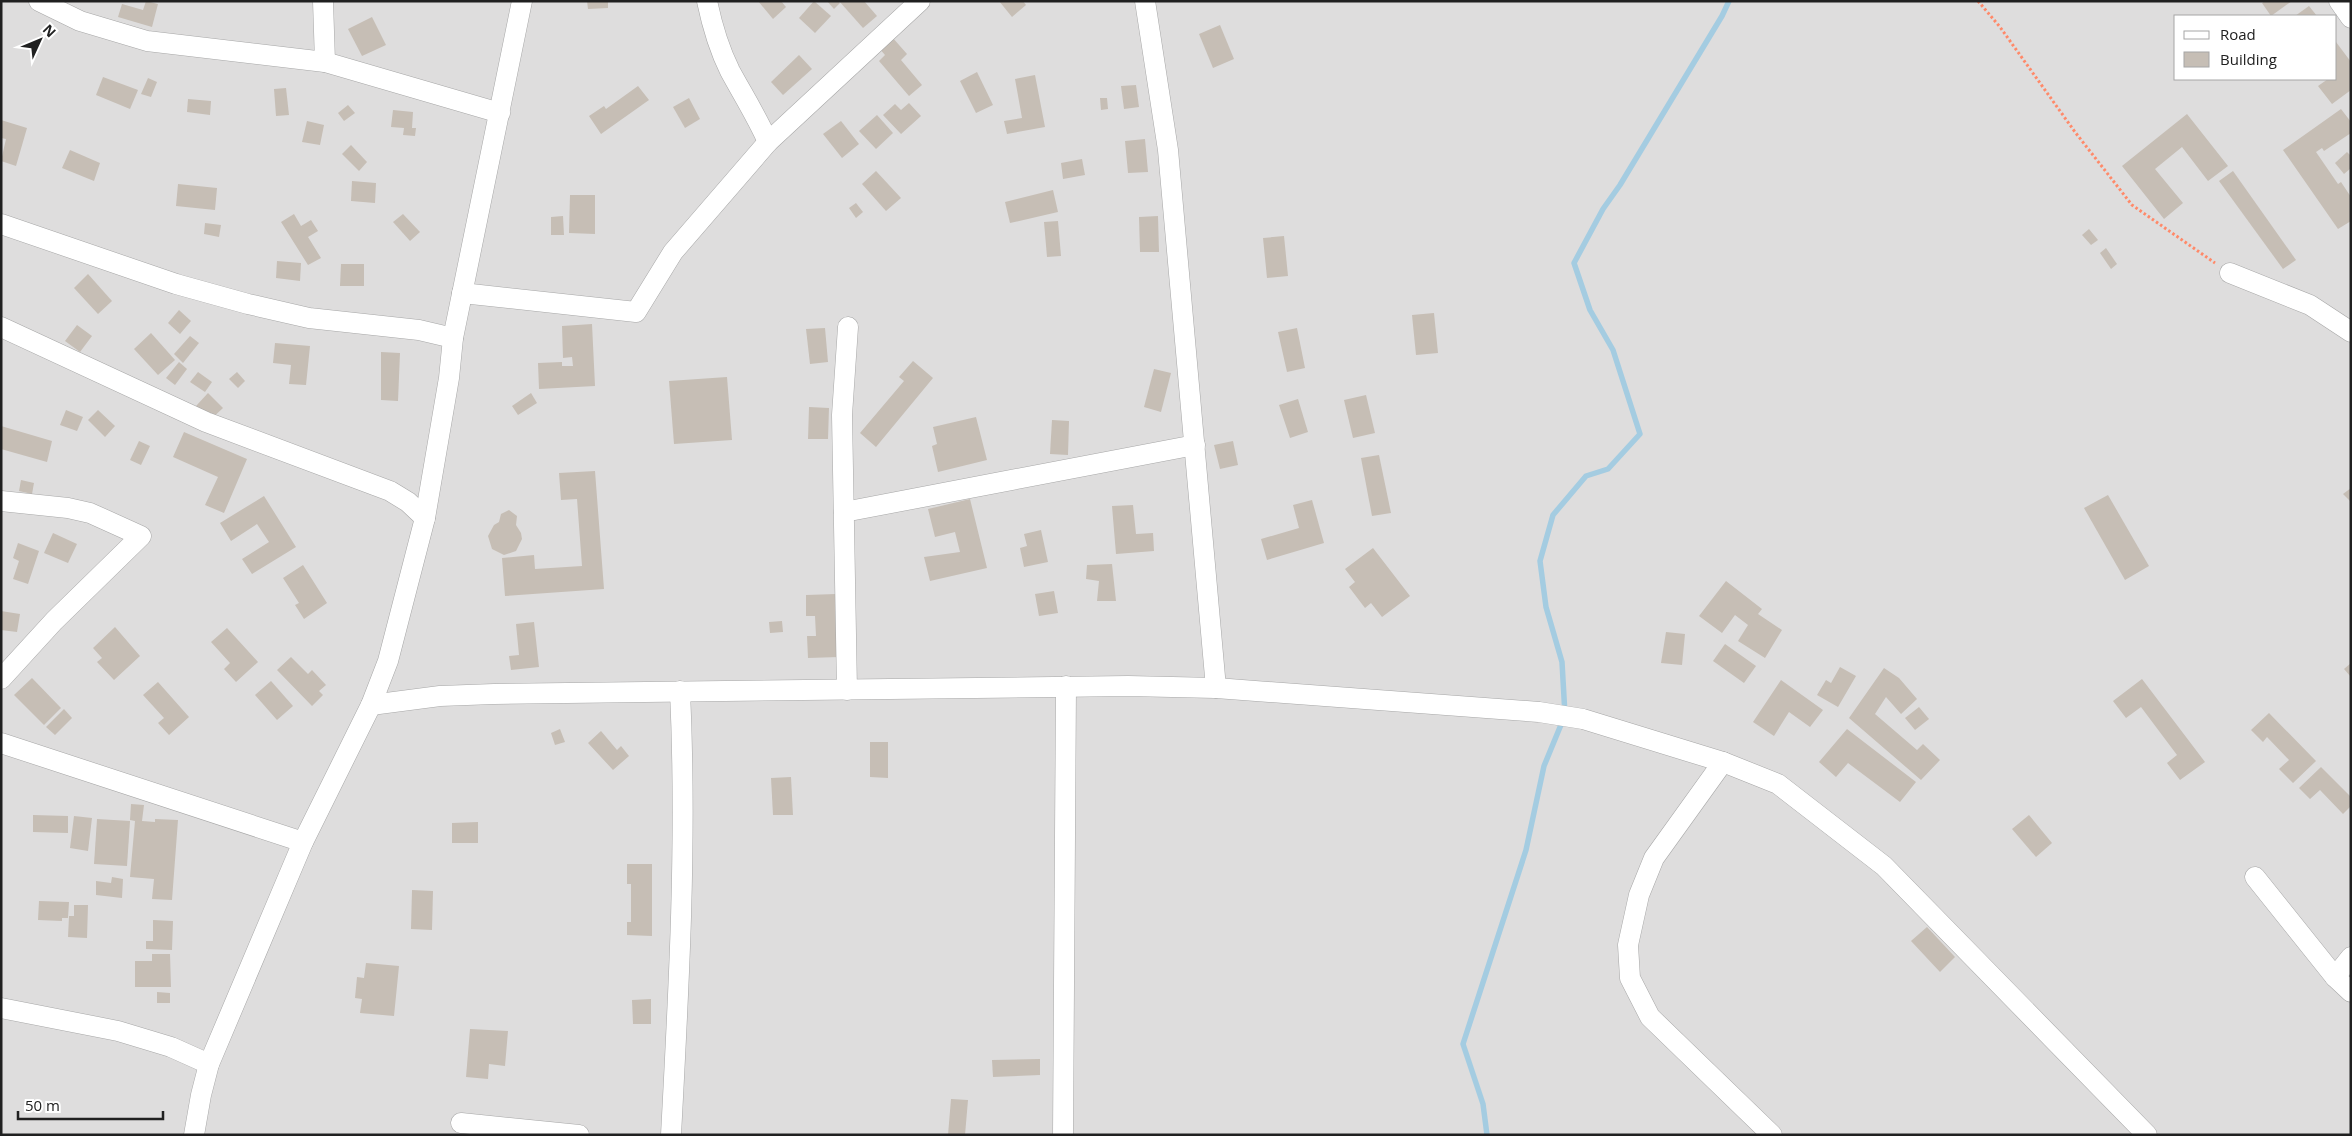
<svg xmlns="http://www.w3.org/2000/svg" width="2352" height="1136" font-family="'Open Sans',sans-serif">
<rect width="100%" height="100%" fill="#f1efe6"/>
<path fill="#dedddd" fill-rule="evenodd" d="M1 1H2351V1135H1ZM2176 16H2336V79H2176Z"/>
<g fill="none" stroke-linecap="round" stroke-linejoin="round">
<polyline stroke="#a4cce1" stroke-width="5.5" points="1487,1135 1483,1104 1463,1044 1526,850 1544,766 1565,715 1562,662 1546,607 1540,561 1553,515 1586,476 1608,469 1640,434 1613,350 1590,310 1574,263 1603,209 1620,185 1722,16 1729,1"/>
</g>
<g fill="#c6beb5">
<polygon points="146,1 158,4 152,27 118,17 122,4 143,10"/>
<polygon points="587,1 608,1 608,8 588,9"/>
<polygon points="758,1 781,1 786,7 773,19"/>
<polygon points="814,1 831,16 815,33 799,18"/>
<polygon points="827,1 838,1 840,3 834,9"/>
<polygon points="839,1 864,1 877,16 863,28"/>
<polygon points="999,1 1023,1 1026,5 1012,17"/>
<polygon points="2265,1 2292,1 2271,16 2262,3"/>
<polygon points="2309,6 2317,16 2295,16"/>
<polygon points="372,17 386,45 362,56 348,29"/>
<polygon points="1220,25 1234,59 1213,68 1199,34"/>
<polygon points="892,37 907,54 901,60 922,85 909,96 879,61 885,55 879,48"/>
<polygon points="2336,42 2351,62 2351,90 2332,104 2318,86 2328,79 2336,79"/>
<polygon points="799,55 812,69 783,95 771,82"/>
<polygon points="977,72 993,105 976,113 960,81"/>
<polygon points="1035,75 1045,127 1007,134 1004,121 1022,118 1015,79"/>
<polygon points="103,77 138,90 130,109 96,95"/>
<polygon points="148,78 157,82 151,97 141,94"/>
<polygon points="1136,85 1139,107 1124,109 1121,86"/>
<polygon points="638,86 649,100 601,134 589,116 604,106 606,109"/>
<polygon points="286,88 289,115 276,116 274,89"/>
<polygon points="689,98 700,119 685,128 673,107"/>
<polygon points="1100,98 1107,98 1108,109 1101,110"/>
<polygon points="188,99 211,101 210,115 187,112"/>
<polygon points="909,103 921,116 901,134 883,115 895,104 901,110"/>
<polygon points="348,105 355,113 344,121 338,113"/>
<polygon points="2341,109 2351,122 2351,133 2324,151 2322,148 2316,152 2338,184 2341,182 2351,197 2351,221 2338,229 2283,150"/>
<polygon points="393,110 413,112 412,128 416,128 415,136 403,135 404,128 391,127"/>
<polygon points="2187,114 2228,166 2208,181 2182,147 2155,169 2183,203 2164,219 2122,166"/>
<polygon points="877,115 893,133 876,149 859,131"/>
<polygon points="1,120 27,128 16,166 1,161 6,139 1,138"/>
<polygon points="307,121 324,125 320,145 302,142"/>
<polygon points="841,121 859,144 842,158 823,134"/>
<polygon points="1145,139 1148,172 1128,173 1125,141"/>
<polygon points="351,145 367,162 359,171 342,154"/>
<polygon points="70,150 100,163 94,181 62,168"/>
<polygon points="2347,152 2351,156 2351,168 2344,174 2335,163"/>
<polygon points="1082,159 1085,175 1063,179 1061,163"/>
<polygon points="876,171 901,198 886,211 862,184"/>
<polygon points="2233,171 2296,260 2283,269 2219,181"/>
<polygon points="352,181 376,183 375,203 351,201"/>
<polygon points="178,184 217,188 215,210 176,206"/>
<polygon points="1053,190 1058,212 1010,223 1005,202"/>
<polygon points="570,195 595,195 595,234 569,233"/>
<polygon points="856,203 863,212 856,218 849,208"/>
<polygon points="294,214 301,226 311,220 318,231 308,237 321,258 308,265 281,222"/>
<polygon points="403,214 420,232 410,241 393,222"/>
<polygon points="563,216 564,235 551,235 551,217"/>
<polygon points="1158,216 1159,252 1140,252 1139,217"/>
<polygon points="1058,221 1061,256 1047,257 1044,222"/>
<polygon points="205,223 221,225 219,237 204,234"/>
<polygon points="2089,229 2098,240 2091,245 2082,235"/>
<polygon points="1284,236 1288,276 1267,278 1263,238"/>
<polygon points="2106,248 2117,264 2111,269 2100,253"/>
<polygon points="277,261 301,263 300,281 276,278"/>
<polygon points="341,264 364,264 364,286 340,286"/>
<polygon points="88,274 112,301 98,314 74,288"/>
<polygon points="179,310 191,321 180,334 168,323"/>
<polygon points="1434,313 1438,353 1416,355 1412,315"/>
<polygon points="592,324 595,386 539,389 538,363 562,362 562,366 573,366 572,357 563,358 562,326"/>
<polygon points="77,325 92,336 80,352 65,341"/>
<polygon points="825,328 828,362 810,364 806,329"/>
<polygon points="1297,328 1305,368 1287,372 1278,332"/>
<polygon points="151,333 175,360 158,375 134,349"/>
<polygon points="190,336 199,343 183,363 174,354"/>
<polygon points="275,343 310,346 306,385 289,384 291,365 273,363"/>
<polygon points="381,352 400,353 398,401 381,400"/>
<polygon points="913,361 933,378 876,447 860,433 904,381 899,377"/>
<polygon points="179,362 187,369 175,385 166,378"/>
<polygon points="1154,369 1171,373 1161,412 1144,407"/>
<polygon points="198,372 212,382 205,392 190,382"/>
<polygon points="237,372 245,381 238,388 229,379"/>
<polygon points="727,377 732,440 674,444 669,381"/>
<polygon points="208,393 223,408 209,421 196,406"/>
<polygon points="531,393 537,403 518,415 512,406"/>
<polygon points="1366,395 1375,433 1353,438 1344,400"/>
<polygon points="1298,399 1308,432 1290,438 1279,405"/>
<polygon points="809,407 829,408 828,439 808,439"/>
<polygon points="66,410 83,417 77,431 60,425"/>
<polygon points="98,410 115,426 105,437 88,420"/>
<polygon points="976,417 987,460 938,472 932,446 937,444 933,427"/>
<polygon points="1052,420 1069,421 1068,455 1050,454"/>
<polygon points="1,426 52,441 47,462 1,449"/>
<polygon points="184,432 247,459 224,513 205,505 218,477 173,457"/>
<polygon points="139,441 150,446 141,465 130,460"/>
<polygon points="1233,441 1238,465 1220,469 1214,445"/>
<polygon points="1379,455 1391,513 1372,516 1361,458"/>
<polygon points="595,471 604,589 505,596 502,558 534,555 535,569 582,566 577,499 561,500 559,473"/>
<polygon points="21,480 34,483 32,494 19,491"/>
<polygon points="2351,488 2351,502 2343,494"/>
<polygon points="2108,495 2149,566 2125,580 2084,508"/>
<polygon points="264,496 296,547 252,574 242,559 269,542 257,524 231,541 220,523"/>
<polygon points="970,499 987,568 930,581 924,557 960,552 955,532 935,537 928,509"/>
<polygon points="1312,500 1324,543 1267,560 1261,539 1299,528 1293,505"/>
<polygon points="1133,505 1136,534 1153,533 1154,551 1116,554 1112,506"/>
<polygon points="509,510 517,516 516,525 521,533 522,539 516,551 504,555 492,549 488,536 494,525 499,522 501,514"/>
<polygon points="1041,530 1048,562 1024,567 1020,548 1027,546 1024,534"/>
<polygon points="53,533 77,544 68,563 44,553"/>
<polygon points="18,543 39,551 28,584 13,579 19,561 13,558"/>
<polygon points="1373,548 1410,596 1382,617 1371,603 1365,608 1349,587 1355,582 1345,569"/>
<polygon points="1112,564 1116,601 1097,601 1099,581 1086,579 1087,565"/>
<polygon points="303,565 327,603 304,619 295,605 299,603 283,578"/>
<polygon points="1726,581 1762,609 1758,614 1782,630 1765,658 1738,641 1748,625 1735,615 1722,633 1699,616"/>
<polygon points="1054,591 1058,613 1039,616 1035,594"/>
<polygon points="836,594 839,657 808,658 807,636 816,636 815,616 806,616 806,595"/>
<polygon points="1,611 20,614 17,632 1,630"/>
<polygon points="782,621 783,632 770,633 769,622"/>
<polygon points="534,622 539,667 511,670 509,656 519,655 516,624"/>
<polygon points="115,627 140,656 114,680 97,662 102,658 93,648"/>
<polygon points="227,628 258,662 236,682 224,669 230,663 211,642"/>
<polygon points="1666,632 1685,634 1682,665 1661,663"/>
<polygon points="1725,644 1756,666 1744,683 1713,661"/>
<polygon points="291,657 308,674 312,670 326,685 319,691 323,695 312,706 277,670"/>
<polygon points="2351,663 2351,677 2344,669"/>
<polygon points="1840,667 1856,676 1838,707 1817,695 1826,680 1831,683"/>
<polygon points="1884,668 1899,678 1917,699 1901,714 1886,697 1875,714 1917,750 1923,744 1940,760 1921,780 1849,718"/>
<polygon points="32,678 61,708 44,725 14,695"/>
<polygon points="2142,679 2205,762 2180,780 2167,763 2177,755 2141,707 2126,718 2113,701"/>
<polygon points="1781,680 1823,710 1810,727 1789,712 1774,736 1753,722"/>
<polygon points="271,681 293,706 277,720 255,695"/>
<polygon points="158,682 189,717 169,735 158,723 164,718 143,695"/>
<polygon points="1919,707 1929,719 1915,730 1905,718"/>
<polygon points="64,709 72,718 55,735 46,727"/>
<polygon points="2269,713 2316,761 2293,783 2279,769 2289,760 2267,737 2263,742 2251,730"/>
<polygon points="560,729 565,742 555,745 551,733"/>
<polygon points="1847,729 1916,782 1900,802 1848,763 1836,777 1819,762"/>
<polygon points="601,731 617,750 621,746 629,756 613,770 588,743"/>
<polygon points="870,742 888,742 888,778 870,777"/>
<polygon points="2321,767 2351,797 2351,806 2343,814 2320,790 2310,799 2299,788"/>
<polygon points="791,777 793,815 773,815 771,778"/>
<polygon points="131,804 144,805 142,821 155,822 155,819 178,820 172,900 152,899 154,879 130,877 135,821 130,820"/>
<polygon points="33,815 68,816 68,833 33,832"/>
<polygon points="2029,815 2052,843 2036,857 2012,829"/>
<polygon points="74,816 92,818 88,851 70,848"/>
<polygon points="97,819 130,821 127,866 94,864"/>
<polygon points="478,822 478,843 452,843 452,823"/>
<polygon points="627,864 652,864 652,936 627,935 627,922 631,922 631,884 627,884"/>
<polygon points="112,877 123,879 122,898 96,895 96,881 111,883"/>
<polygon points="412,890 433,891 432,930 411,929"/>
<polygon points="39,901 69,902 68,918 62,918 62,921 38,920"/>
<polygon points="74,905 88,905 87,938 68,937 69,916 74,916"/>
<polygon points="153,920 173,921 172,950 146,949 146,941 153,941"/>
<polygon points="1927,927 1955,957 1940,972 1911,941"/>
<polygon points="152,954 170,954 171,987 135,987 135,961 152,961"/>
<polygon points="366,963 399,966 394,1016 360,1013 362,999 355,998 357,977 364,978"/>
<polygon points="157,992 170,993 170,1003 157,1003"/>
<polygon points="651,999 651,1024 633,1024 632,1000"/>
<polygon points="470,1029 508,1031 505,1066 489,1064 488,1079 466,1077"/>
<polygon points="1040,1059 1040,1075 993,1077 992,1060"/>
<polygon points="951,1099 968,1100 965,1135 948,1135"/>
</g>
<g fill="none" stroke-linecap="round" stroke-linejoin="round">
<defs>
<g id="minor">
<polyline points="39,1 80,21 147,41 325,62 500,113"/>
<polyline points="323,1 325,62"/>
<path d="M707 1C712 25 719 49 730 71 743 95 757 117 768 142"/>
<polyline points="1145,1 1168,150 1216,688"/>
<polyline points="2339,1 2351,18"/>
<polyline points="1,224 176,284 248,304 309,318 419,330 453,338"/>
<polyline points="2230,273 2310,305 2351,332"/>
<polyline points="462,293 636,312 673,252 768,142 920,1"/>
<polyline points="1,327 206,422 390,491 408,502 425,518"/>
<polyline points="1,501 68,508 90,513 141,536 54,621 1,679"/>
<polyline points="844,512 1195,445"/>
<polyline points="847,690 842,415 848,327"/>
<polyline points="371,705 440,696 494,694 1128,686 1216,688 1539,712 1583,719 1723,762 1778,784 1884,866 2147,1135"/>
<polyline points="1,743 303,842"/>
<polyline points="1723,762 1654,858 1639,895 1628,945 1630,978 1650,1017 1772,1135"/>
<polyline points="2255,877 2335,977 2351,992"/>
<polyline points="2335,977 2351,957"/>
<polyline points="1,1008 118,1031 171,1047 209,1064"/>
<polyline points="461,1123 579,1135"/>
<polyline points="194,1135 201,1095 209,1064 303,842 371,705 388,661 425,518 449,378 453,338 522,1"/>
<path d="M671 1135C679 987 687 839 680 691"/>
<polyline points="1063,1135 1066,686"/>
</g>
</defs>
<use href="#minor" stroke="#a7a7a7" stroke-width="21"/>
<polyline stroke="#ff8969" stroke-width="3" stroke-dasharray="2.5 2.5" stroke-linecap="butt" points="1978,1 2000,27 2075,132 2132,205 2215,263"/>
<use href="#minor" stroke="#fff" stroke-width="20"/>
</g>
<rect width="2352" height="1136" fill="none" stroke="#202020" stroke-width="5"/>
<rect x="2174" y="15" width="162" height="65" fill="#ffffff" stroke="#a6a6a6"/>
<rect x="2184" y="31" width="25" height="8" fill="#ffffff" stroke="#a6a6a6"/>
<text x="2220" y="40" font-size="15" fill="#202020">Road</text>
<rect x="2184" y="52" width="25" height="15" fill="#c6beb5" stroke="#a6a6a6"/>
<text x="2220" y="65" font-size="15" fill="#202020">Building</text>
<g transform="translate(40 40) rotate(46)" stroke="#ffffff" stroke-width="4" paint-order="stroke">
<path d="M0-4L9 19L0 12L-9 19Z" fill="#202020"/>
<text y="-8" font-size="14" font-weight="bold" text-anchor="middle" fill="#202020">N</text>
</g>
<path d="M18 1111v8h145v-8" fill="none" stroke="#202020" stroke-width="2.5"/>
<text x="25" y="1111" font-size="15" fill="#202020" stroke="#ffffff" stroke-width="4" paint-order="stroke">50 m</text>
</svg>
